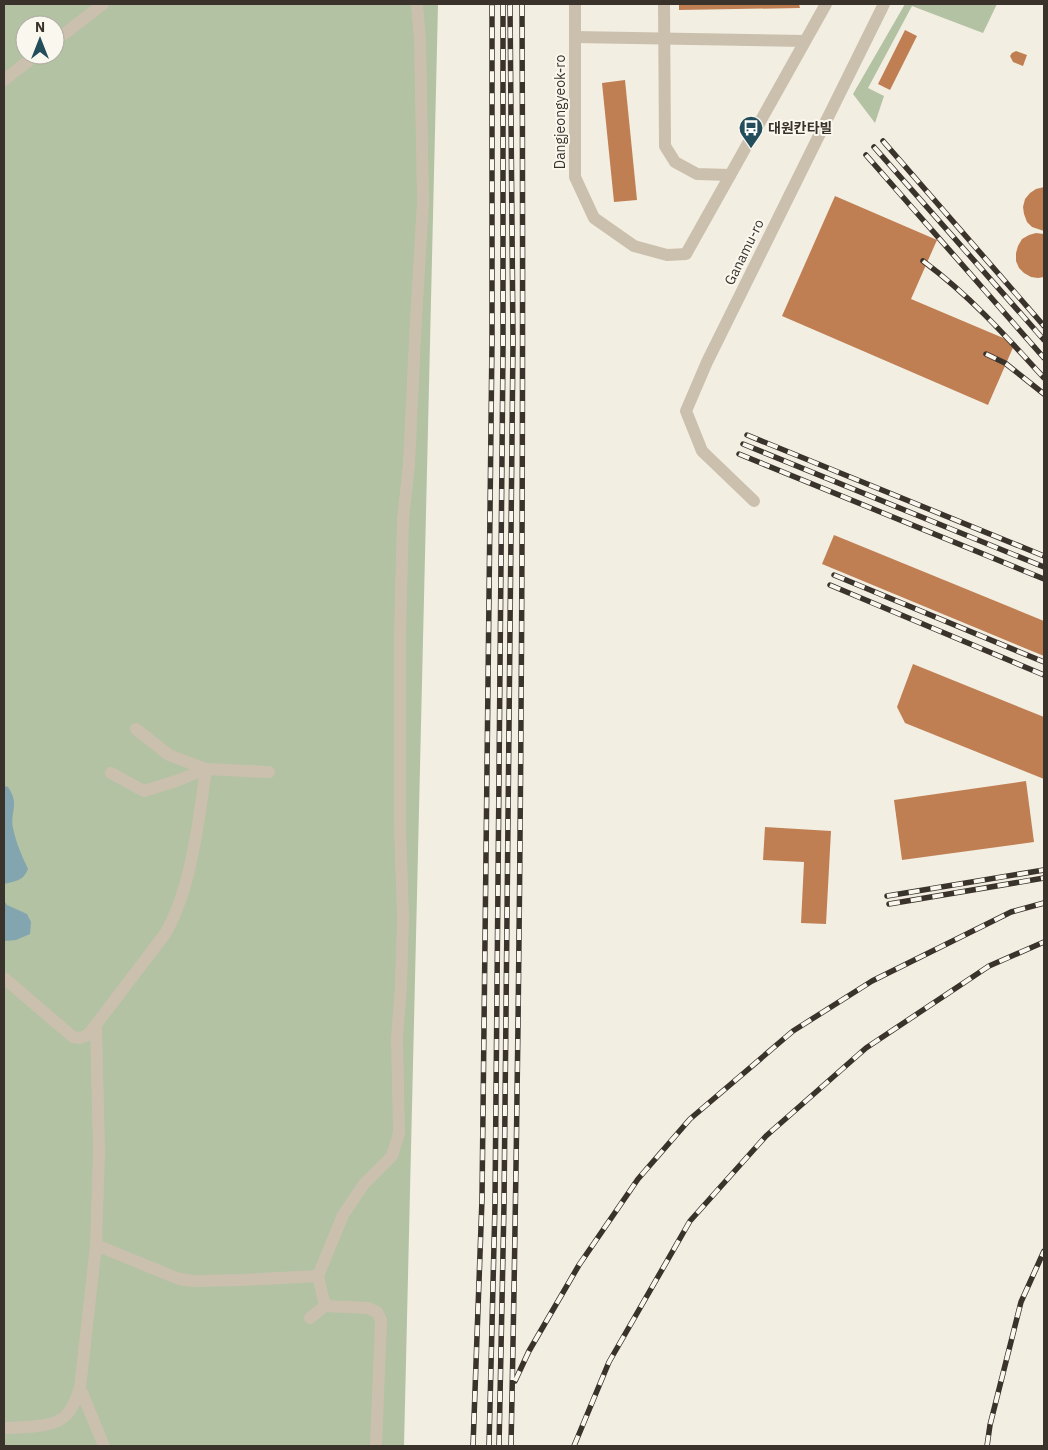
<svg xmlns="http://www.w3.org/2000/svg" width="1048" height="1450" font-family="'IBM Plex Sans','Noto Sans KR',sans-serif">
<rect width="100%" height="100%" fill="#f3eee2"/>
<g fill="#b2c2a2" fill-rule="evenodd">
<path d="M4 4H438L404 1446H4ZM25 25H55V55H25Z"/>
<polygon points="905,4 997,4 983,33 912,6 868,88 884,96 875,123 853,94"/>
</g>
<g fill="#82a5af">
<path d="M4 786 8 787C20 805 10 811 13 828 16 843 22 856 28 869 23 881 16 881 4 884Z"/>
<polygon points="4,901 7,905 27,914 31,922 30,934 16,940 4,941"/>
</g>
<g fill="#c07f53">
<polygon points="679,4 799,4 800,8 679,10"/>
<polygon points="905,30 917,36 890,90 878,84"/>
<polygon points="1016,51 1027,55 1023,66 1013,62 1010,56 1012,53"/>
<polygon points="625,80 637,200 614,202 602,83"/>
<polygon points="1044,187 1044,231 1032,227 1027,222 1024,214 1023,207 1025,199 1030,193 1036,189"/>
<polygon points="835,196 937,240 911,299 1015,343 988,405 782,316"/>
<polygon points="1036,233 1044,234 1044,277 1038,278 1031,277 1024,273 1019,268 1016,261 1016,253 1018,246 1022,239 1029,235"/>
<polygon points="834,535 1044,621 1044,656 822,564"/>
<polygon points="913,664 1044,717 1044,779 905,723 897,707"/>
<polygon points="1026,781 1034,842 902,860 894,800"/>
<polygon points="765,827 831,831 826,924 801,923 804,862 763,860"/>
</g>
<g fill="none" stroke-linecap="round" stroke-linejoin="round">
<g stroke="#cbc0ae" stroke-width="12">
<polyline points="575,4 575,177 594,218 634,246 667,255 686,254 826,4"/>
<polyline points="664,4 665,146 675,162 697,174 730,175"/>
<polyline points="575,37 804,41"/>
<polyline points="55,41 103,4"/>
<polyline points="4,80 36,55"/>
<polyline points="754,501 702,451 686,411 707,362 884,4"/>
<polyline points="111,773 144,791 176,781 206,769 269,772"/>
<path d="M4 978 73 1037 80 1038 88 1035 165 934C191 890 199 819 206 769L169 755 136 729"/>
<polyline points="96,1027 99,1151 96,1245 179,1279 194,1281 242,1280 318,1276"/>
<polyline points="96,1245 80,1388 104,1446"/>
<polyline points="310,1318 325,1306"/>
<path d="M4 1428C22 1427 56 1429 68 1413 74 1406 77 1397 80 1388"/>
<polyline points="376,1446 381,1320 377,1312 368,1308 325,1306 318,1276 343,1215 364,1184 392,1156 399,1133 397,1038 401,986 403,916 400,828 400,632 403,520 409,464 415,337 423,202 420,39 417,4"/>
</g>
<defs>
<g id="rail">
<polyline points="883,141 1044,326"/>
<polyline points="874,147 1044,340"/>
<polyline points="866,155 1044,358"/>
<path d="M923 261C969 295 1005 335 1044 378"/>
<polyline points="986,354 1005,363 1044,394"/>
<polyline points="747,435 1044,556"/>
<polyline points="743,444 1044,567"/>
<polyline points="739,454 1044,579"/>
<polyline points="834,575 1044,662"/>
<polyline points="830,585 1044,675"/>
<polyline points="887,896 1044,870"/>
<polyline points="889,904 1044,878"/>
<polyline points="515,1381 529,1351 579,1265 638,1179 690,1119 793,1031 872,981 1011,912 1044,903"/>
<polyline points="473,1446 482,1199 492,340 492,4"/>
<polyline points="489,1446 495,1204 503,348 503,4"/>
<polyline points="499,1446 504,1204 513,342 510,4"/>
<path d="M511 1446C521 965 524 485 522 4"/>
<polyline points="574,1446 609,1362 690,1221 766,1136 866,1048 989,966 1044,942"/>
<polyline points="987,1446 990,1425 1021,1302 1044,1251"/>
</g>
</defs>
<use href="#rail" stroke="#3a332c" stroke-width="5.5"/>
<use href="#rail" stroke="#faf7ef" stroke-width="4" stroke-dasharray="11" stroke-linecap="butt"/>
</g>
<defs>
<symbol id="bus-pin" viewBox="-11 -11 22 30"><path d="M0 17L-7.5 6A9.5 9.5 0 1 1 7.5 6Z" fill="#234d5a" stroke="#faf7ef"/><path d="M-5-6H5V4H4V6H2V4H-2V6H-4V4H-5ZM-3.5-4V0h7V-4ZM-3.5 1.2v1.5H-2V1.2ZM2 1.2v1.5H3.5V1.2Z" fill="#fff"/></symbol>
</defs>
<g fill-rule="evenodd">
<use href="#bus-pin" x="737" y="114" width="28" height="38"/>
</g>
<g text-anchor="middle" stroke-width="4" stroke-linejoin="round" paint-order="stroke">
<g font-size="14" fill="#3a332c" stroke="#faf7ef">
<text transform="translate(560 112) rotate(-90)" y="5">Dangjeongyeok-ro</text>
<text transform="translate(744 252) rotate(-64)" y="5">Ganamu-ro</text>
</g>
<g font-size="14" font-weight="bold" fill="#3a332c" stroke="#faf7ef" text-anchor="start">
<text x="768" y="133">대원칸타빌</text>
</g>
</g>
<rect width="1048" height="1450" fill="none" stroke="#3a332c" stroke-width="10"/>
<g transform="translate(40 40)"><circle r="24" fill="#faf7ef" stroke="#ada9a1"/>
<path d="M0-4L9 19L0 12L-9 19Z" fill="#234d5a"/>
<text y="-8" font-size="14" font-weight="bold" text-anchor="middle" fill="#3a332c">N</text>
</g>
</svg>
